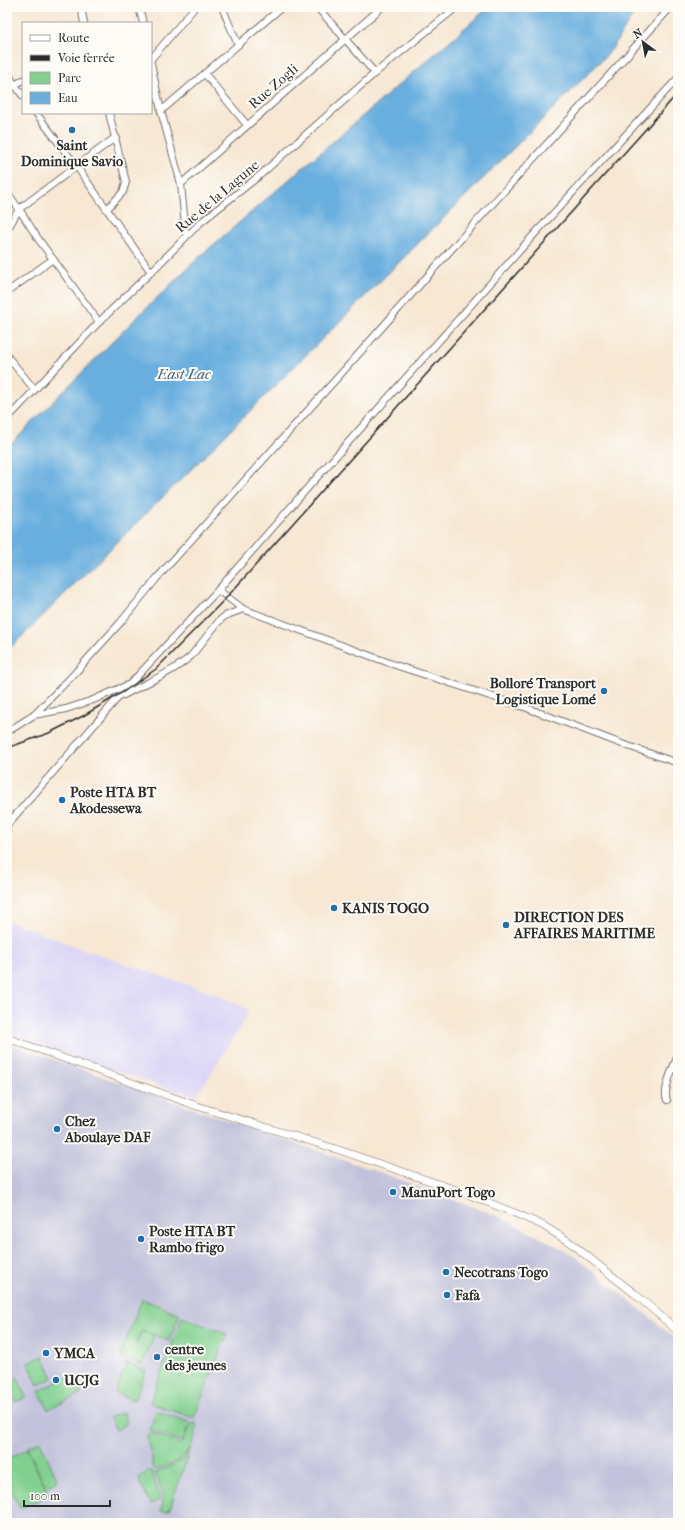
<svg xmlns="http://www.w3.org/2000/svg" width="685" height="1530" font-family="'IM FELL French Canon',serif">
<rect width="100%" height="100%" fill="#fdfcf7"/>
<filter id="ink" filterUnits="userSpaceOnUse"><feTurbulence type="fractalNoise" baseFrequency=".025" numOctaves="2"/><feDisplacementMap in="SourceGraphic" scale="8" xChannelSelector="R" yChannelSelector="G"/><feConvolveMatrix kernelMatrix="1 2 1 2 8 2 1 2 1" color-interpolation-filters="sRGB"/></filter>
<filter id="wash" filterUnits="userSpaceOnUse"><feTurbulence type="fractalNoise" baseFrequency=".012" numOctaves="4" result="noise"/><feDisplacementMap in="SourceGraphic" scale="16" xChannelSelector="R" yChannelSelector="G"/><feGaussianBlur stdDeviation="0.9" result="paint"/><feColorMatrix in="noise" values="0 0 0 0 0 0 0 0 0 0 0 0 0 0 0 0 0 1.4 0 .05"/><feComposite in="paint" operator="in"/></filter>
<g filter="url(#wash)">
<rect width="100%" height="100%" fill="#f7e7d3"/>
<polygon fill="#dcd6f6" points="7,920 77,947 220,996 249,1010 241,1026 197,1095 174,1091 7,1033"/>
<polygon fill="#c2c2dc" points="7,1043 200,1111 385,1174 498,1216 570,1253 651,1318 678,1341 678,1523 12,1523 7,1512"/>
<g fill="#81d08f" stroke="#567e5d">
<polygon points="142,1299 180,1314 169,1341 142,1330 136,1344 142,1331 154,1337 142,1365 120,1356"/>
<polygon points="182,1317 227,1334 194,1418 150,1403"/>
<polygon points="43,1356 53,1378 38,1385 28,1363"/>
<polygon points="127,1363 146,1371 134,1400 115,1392"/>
<polygon points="73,1374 82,1393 48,1410 39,1391"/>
<polygon points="18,1378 26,1397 16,1402 7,1383"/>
<path d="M156 1411 189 1422 183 1441 191 1424 196 1423 197 1429 169 1511V1508L167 1512 161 1511 164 1496 155 1473 174 1465 185 1458V1455L189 1448C179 1464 172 1463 156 1470L152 1467V1457L147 1441 148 1435 151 1433 181 1444 183 1442 150 1430Z"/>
<polygon points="123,1413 126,1416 124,1418 126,1420 125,1424 120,1428 116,1430 109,1417"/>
<polygon points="40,1441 58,1481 46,1487 27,1447"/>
<polygon points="27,1449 49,1495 20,1509 7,1481 7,1459"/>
<polygon points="151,1470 160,1497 160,1500 151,1504 140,1483 139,1477"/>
</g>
<polygon fill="#68aede" stroke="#4a6c84" points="489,7 638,7 612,49 606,56 226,435 7,651 7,448 131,323 198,258"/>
</g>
<g filter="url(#ink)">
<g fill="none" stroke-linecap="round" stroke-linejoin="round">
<defs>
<g id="minor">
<polyline points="81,7 84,23"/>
<polyline points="139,7 143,23"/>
<polyline points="222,7 238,45"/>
<polyline points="317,7 375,73"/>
<polyline points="151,59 195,7"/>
<polyline points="151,63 161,111 181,184 186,236"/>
<polyline points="7,71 14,84 23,96"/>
<polyline points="205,74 247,125"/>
<polyline points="7,90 23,80"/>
<polyline points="161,111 282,7"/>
<polyline points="36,113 77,167 151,272"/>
<polyline points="181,184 382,7"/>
<polyline points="7,192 19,209 39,240 99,322"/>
<polyline points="107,209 123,192 126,182 109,113"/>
<polyline points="7,227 10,225 19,209 116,137"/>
<polyline points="7,292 53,259"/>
<polyline points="7,356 34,389"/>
<polyline points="7,419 99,322 151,272 201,222 259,176 375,73 457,7"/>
<polyline points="218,590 243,609 395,665 527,708 622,744 678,763"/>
<path d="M124 695C147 682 172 673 191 656L220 620 225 616 243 609"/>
<polyline points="34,715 66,709 93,700 130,684"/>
<polyline points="7,732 34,715 74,674 120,623 157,578 347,367 448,253 671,7"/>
<polyline points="7,825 130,684 218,590 311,484 530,239 678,78"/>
<path d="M667 1100C662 1090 674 1066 678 1055"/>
<polyline points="7,1519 9,1523"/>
</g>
<polyline id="major" points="7,1038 197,1106 336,1149 465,1193 517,1214 542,1225 568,1241 635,1294 678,1331"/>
</defs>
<use href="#minor" stroke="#726d66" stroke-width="8"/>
<use href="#major" stroke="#726d66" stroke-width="8"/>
<use href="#minor" stroke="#fff" stroke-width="6"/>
<use href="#major" stroke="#fff" stroke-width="7"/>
<polyline stroke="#2b2b2b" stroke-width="1.5" points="7,748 49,733 83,716 126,690 156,669 227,597 678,93"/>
</g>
</g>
<g fill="#1f6fb2" stroke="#fdfcf7" stroke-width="1.5">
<circle cx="72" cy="130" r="4"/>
<circle cx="604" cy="691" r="4"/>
<circle cx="62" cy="800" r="4"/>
<circle cx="334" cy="908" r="4"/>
<circle cx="506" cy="925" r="4"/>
<circle cx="57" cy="1129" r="4"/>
<circle cx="393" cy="1192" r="4"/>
<circle cx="141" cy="1239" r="4"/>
<circle cx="446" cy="1272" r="4"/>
<circle cx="447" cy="1295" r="4"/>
<circle cx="46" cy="1353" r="4"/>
<circle cx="157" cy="1357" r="4"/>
<circle cx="56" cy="1380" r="4"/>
</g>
<g text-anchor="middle" stroke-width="4" stroke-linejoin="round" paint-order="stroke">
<g font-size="14" fill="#2b2b2b" stroke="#fdfcf7">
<text transform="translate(273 86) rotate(-41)" y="5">Rue Zogli</text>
<text transform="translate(217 196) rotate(-40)" y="5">Rue de la Lagune</text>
</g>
<g font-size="14" font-weight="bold" fill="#2b2b2b" stroke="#fdfcf7" text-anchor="start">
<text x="72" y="150" text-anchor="middle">Saint<tspan x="72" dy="16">Dominique Savio</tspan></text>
<text x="596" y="688" text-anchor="end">Bolloré Transport<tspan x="596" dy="16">Logistique Lomé</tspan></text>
<text x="70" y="797">Poste HTA BT<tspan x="70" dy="16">Akodessewa</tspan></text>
<text x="342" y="913">KANIS TOGO</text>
<text x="514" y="922">DIRECTION DES<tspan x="514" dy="16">AFFAIRES MARITIME</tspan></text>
<text x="65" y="1126">Chez<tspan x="65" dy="16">Aboulaye DAF</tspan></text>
<text x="401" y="1197">ManuPort Togo</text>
<text x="149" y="1236">Poste HTA BT<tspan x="149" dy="16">Rambo frigo</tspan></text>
<text x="454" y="1277">Necotrans Togo</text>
<text x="455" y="1300">Fafa</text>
<text x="165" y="1354">centre<tspan x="165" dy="16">des jeunes</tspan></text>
<text x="54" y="1358">YMCA</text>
<text x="64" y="1385">UCJG</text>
</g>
<g font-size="15" font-style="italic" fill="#435f73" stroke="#fdfcf7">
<text x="184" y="379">East Lac</text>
</g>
</g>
<rect width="685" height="1530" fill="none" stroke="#fdfcf7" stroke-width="24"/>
<rect x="22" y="22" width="130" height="92" fill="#fdfcf7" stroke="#a9a8a5"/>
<rect x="30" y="35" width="20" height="6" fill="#ffffff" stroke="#a9a8a5"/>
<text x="58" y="42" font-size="12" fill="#2b2b2b">Route</text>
<rect x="30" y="55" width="20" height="6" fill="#2b2b2b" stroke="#a9a8a5"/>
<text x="58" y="62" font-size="12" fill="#2b2b2b">Voie ferrée</text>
<rect x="30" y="72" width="20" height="12" fill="#81d08f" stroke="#a9a8a5"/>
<text x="58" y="82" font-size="12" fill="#2b2b2b">Parc</text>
<rect x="30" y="92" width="20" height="12" fill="#68aede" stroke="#a9a8a5"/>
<text x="58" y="102" font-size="12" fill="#2b2b2b">Eau</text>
<g transform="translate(643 42) rotate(328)" stroke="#fdfcf7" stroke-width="3" paint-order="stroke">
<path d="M0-3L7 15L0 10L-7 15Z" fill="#2b2b2b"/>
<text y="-6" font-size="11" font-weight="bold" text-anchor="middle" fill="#2b2b2b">N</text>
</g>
<path d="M24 1500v6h86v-6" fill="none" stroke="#2b2b2b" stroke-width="2"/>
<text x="30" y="1500" font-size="12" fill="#2b2b2b" stroke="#fdfcf7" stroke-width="3" paint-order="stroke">100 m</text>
</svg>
